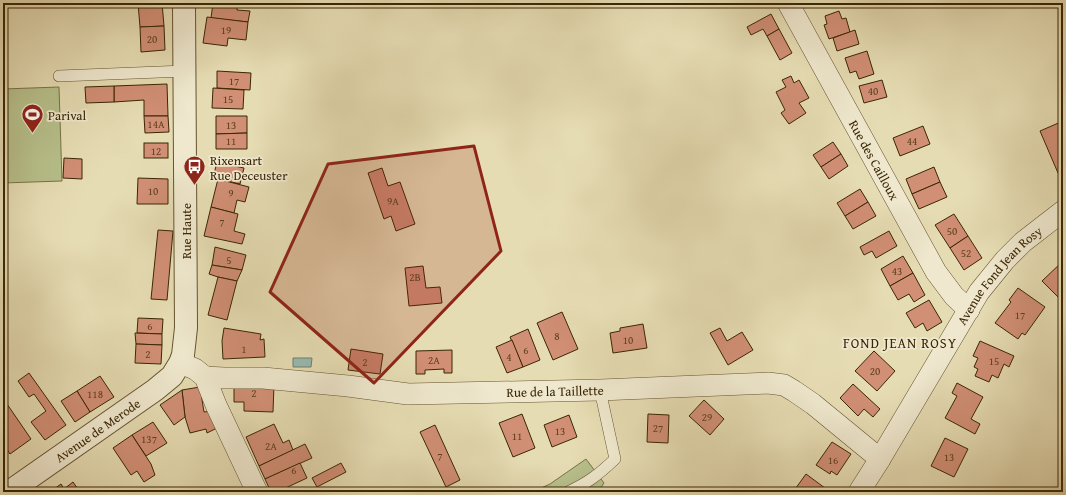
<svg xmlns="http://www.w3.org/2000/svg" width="1066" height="495" font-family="'Gentium Book Plus',serif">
<rect width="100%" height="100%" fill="#e6dcb3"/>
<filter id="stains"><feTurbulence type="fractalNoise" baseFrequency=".005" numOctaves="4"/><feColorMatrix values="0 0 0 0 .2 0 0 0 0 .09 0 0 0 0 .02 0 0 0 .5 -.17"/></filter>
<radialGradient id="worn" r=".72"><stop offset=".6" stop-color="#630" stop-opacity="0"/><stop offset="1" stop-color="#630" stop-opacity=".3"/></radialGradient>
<g fill="#b7c08b" stroke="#787348">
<polygon points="59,87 62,181 3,183 3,89"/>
<polygon points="586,459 604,483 598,492 532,492 550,484"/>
</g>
<polygon fill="#97bab1" stroke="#727f6c" points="293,358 312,358 311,367 293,367"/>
<g fill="#d18f75" stroke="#3a2604">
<polygon points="138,3 162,3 164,26 140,27"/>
<polygon points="213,3 237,5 237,10 250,11 248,22 211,18"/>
<polygon points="839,11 842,19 846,18 850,32 829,39 824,25 827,24 825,16"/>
<polygon points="771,14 779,29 767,36 763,29 751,35 747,27"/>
<polygon points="207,17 248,22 246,40 228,38 227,46 203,43"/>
<polygon points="164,26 165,50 141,52 140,27"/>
<polygon points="779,29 792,53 780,60 767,36"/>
<polygon points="855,30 859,44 837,51 833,38"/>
<polygon points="867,51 874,74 859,79 856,71 850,73 845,58"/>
<polygon points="217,71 251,73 250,90 217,88"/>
<polygon points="791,76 794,83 799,80 809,98 799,103 806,113 789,124 781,113 785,110 776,92 786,87 782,80"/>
<polygon points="882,80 887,97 864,103 859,86"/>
<polygon points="167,84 168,116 144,116 144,100 114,102 114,86"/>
<polygon points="114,86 114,102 86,103 85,87"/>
<polygon points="213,88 244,90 243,109 212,108"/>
<polygon points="144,116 168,116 169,132 145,133"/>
<polygon points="216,116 247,116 247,133 216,134"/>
<polygon points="1063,121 1063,170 1058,173 1040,131"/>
<polygon points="923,126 930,144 900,156 893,138"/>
<polygon points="247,133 247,149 216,149 216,134"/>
<polygon points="833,142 841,154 821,167 813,155"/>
<rect x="144" y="143" width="24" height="15"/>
<polygon points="841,154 848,166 829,179 821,167"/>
<polygon points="64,158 82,159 82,179 63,178"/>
<polygon points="217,162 244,168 240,184 213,178"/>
<polygon points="934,167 940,182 912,194 906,179"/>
<polygon points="382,168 388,186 400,182 415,224 396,231 391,216 384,219 368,173"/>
<polygon points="138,178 168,179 168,204 137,204"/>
<polygon points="218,179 249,187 245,202 237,200 234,213 211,207"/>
<polygon points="940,182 947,197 919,209 912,194"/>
<polygon points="860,189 868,202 845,216 837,203"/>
<polygon points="868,202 876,216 853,229 845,216"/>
<polygon points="211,207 238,214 234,231 245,234 242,244 204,236"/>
<polygon points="954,214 968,236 950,248 935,225"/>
<polygon points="158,230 173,231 167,300 151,299"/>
<polygon points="889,231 897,246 876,258 872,251 864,255 860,247"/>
<polygon points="968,236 982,258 964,270 950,248"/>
<polygon points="215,247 246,255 242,270 212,265"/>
<polygon points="903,256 913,273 890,286 881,269"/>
<polygon points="1062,262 1063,263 1063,302 1042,281"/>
<polygon points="212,265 242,270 237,281 218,277 209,274"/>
<polygon points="423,266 426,288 440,287 442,303 409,306 405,268"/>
<polygon points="913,273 925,295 914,302 909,294 898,300 890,286"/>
<polygon points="218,277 237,281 227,320 208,315"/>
<polygon points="1018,288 1045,307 1025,335 1022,333 1018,339 995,323 1011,302 1009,300"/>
<polygon points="929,300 942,322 927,331 923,323 915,328 906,313"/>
<polygon points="562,312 578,349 553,360 537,323"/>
<polygon points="138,318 163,319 162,334 137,333"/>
<polygon points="643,324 647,348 613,353 610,333 620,331 620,328"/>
<polygon points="224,328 261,334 260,340 264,339 265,357 223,359 222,341"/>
<polygon points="720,328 727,341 742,332 753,350 728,365 710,333"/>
<polygon points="528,329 540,360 523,367 510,337"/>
<polygon points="135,333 162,334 162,345 136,344"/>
<polygon points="512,340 523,367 507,373 496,347"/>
<polygon points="980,341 1014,356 1009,367 1004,364 998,378 992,375 989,382 975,376 978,369 974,367 978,358 973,356"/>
<polygon points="136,344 162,345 161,364 135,363"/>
<polygon points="351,349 383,354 380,374 348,370"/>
<polygon points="452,350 452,373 444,373 444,369 425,370 425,374 416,374 416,351"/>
<polygon points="874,351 895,371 877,391 855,371"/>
<polygon points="29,373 66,425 45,440 31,422 46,411 34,394 29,397 18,381"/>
<polygon points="100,376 114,397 90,412 77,391"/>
<polygon points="234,383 274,385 273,412 244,411 244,402 234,402"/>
<polygon points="957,383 983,397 971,419 980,424 975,434 945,418 957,396 952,393"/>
<polygon points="853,384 880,409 873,417 864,409 858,416 840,398"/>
<polygon points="200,387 204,412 212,411 219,427 207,433 206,429 190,433 185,417 182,390"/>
<polygon points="182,390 185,417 174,425 160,405"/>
<polygon points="77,391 90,412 75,422 61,401"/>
<polygon points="704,400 724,419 710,435 689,416"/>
<polygon points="7,404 31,439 10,454 4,445 3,446 3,406"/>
<polygon points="522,414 535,448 513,457 499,423"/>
<polygon points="648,414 669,415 668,443 647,442"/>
<polygon points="569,415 577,437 552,447 544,425"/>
<polygon points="153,422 167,443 146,456 132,435"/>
<polygon points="274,424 283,443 289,440 293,450 259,466 246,437"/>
<polygon points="435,425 460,480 446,487 420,432"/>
<polygon points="132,435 151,464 155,475 144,482 137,471 131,475 113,448"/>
<polygon points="945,438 968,449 954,477 931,466"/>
<polygon points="832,442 851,454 837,475 831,471 830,474 816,465"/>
<polygon points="305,444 312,458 265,479 259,466"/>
<polygon points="300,463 307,478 277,492 271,492 265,479"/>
<polygon points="341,463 346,472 317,487 312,478"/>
<polygon points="806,474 829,491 828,492 793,492"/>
<polygon points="73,482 80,492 50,492 61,484 64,489"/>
</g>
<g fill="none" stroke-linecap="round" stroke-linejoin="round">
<defs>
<g id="service">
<polyline points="59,76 185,71"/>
<path d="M568 492C589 482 598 475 615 459L600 390"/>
</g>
<g id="minor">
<path id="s1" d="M788 3 936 272 954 296 969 310"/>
<polyline points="180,363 195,369 205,377 216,405 257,492"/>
<path id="s2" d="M205 377 224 378H263L348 386 408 394 600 390 768 383 784 385 794 391 813 404 880 459"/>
<path id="s3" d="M859 492 880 459 979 292 1005 260 1023 242 1063 211"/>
</g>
<g id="tertiary">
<path id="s4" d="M9 492 155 390 172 376 180 363 183 355 186 328 184 3"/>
</g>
</defs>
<use href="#service" stroke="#655430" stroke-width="12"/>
<use href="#minor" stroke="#655430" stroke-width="22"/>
<use href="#tertiary" stroke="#655430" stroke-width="24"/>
<use href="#service" stroke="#efe8ce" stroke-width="11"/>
<use href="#minor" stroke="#efe8ce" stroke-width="21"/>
<use href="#tertiary" stroke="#efe8ce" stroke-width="22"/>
</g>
<path fill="#8f2418" fill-opacity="0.2" stroke="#8f2418" stroke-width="3" stroke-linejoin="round" d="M474 146 501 251 374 383 270 292 328 164Z"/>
<defs>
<symbol id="stadium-pin" viewBox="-11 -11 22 30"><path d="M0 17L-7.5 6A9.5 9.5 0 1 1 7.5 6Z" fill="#8f2418" stroke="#efe8ce"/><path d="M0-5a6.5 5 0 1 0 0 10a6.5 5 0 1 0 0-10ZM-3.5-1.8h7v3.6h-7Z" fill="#fff"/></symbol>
<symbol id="bus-pin" viewBox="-11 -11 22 30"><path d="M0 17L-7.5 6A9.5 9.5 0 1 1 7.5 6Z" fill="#8f2418" stroke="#efe8ce"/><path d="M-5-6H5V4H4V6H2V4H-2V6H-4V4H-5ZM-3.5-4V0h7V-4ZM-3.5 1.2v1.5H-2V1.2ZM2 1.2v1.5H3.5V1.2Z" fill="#fff"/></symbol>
</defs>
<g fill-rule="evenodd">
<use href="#stadium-pin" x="20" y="102" width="25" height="34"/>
<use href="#bus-pin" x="182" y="154" width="25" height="34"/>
</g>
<g text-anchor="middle" stroke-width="3.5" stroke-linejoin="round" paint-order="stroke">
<g font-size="11" fill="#604020">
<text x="226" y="34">19</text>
<text x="152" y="43">20</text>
<text x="234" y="85">17</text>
<text x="873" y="95">40</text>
<text x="228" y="103">15</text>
<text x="156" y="128">14A</text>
<text x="231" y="129">13</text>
<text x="231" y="145">11</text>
<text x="912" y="145">44</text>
<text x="156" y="155">12</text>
<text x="153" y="195">10</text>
<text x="231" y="197">9</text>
<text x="393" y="205">9A</text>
<text x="222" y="226">7</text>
<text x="952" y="235">50</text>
<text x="966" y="257">52</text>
<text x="229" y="264">5</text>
<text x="897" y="275">43</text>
<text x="415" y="281">2B</text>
<text x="1020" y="319">17</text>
<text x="150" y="330">6</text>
<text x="557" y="340">8</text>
<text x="628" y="344">10</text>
<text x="244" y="353">1</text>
<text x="526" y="354">6</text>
<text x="148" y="358">2</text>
<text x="509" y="361">4</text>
<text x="434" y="364">2A</text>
<text x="994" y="365">15</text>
<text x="365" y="366">2</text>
<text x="875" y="375">20</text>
<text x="254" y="397">2</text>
<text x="95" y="398">118</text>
<text x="707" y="421">29</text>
<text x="658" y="432">27</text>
<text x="560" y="435">13</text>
<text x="517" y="440">11</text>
<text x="149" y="443">137</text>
<text x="271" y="450">2A</text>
<text x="440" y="460">7</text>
<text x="949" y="461">13</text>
<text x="833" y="464">16</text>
<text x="294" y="474">6</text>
</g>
<g font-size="13" fill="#3a2604" stroke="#efe8ce" text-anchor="start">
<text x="48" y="120">Parival</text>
<text x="210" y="165">Rixensart<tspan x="210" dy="15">Rue Deceuster</tspan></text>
</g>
<g font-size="13" fill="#3a2604" stroke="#efe8ce">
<text dy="5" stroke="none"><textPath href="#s1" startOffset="179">Rue des Cailloux</textPath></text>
<text transform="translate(186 231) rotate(-90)" y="5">Rue Haute</text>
<text dy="5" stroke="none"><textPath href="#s3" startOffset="259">Avenue Fond Jean Rosy</textPath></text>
<text dy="5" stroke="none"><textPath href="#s2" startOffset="351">Rue de la Taillette</textPath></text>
<text dy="5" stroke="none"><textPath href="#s4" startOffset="108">Avenue de Merode</textPath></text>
</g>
<g font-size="14" letter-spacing="1" fill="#3a2604" stroke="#efe8ce">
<text x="900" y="348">FOND JEAN ROSY</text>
</g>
</g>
<rect width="1066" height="495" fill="none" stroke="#e6dcb3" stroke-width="16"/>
<rect x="4" y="4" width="1058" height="487" fill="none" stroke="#3a2604" stroke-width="2"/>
<rect x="8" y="8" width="1050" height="479" fill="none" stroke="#3a2604"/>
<rect width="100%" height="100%" filter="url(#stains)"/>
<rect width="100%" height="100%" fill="url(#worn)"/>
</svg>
